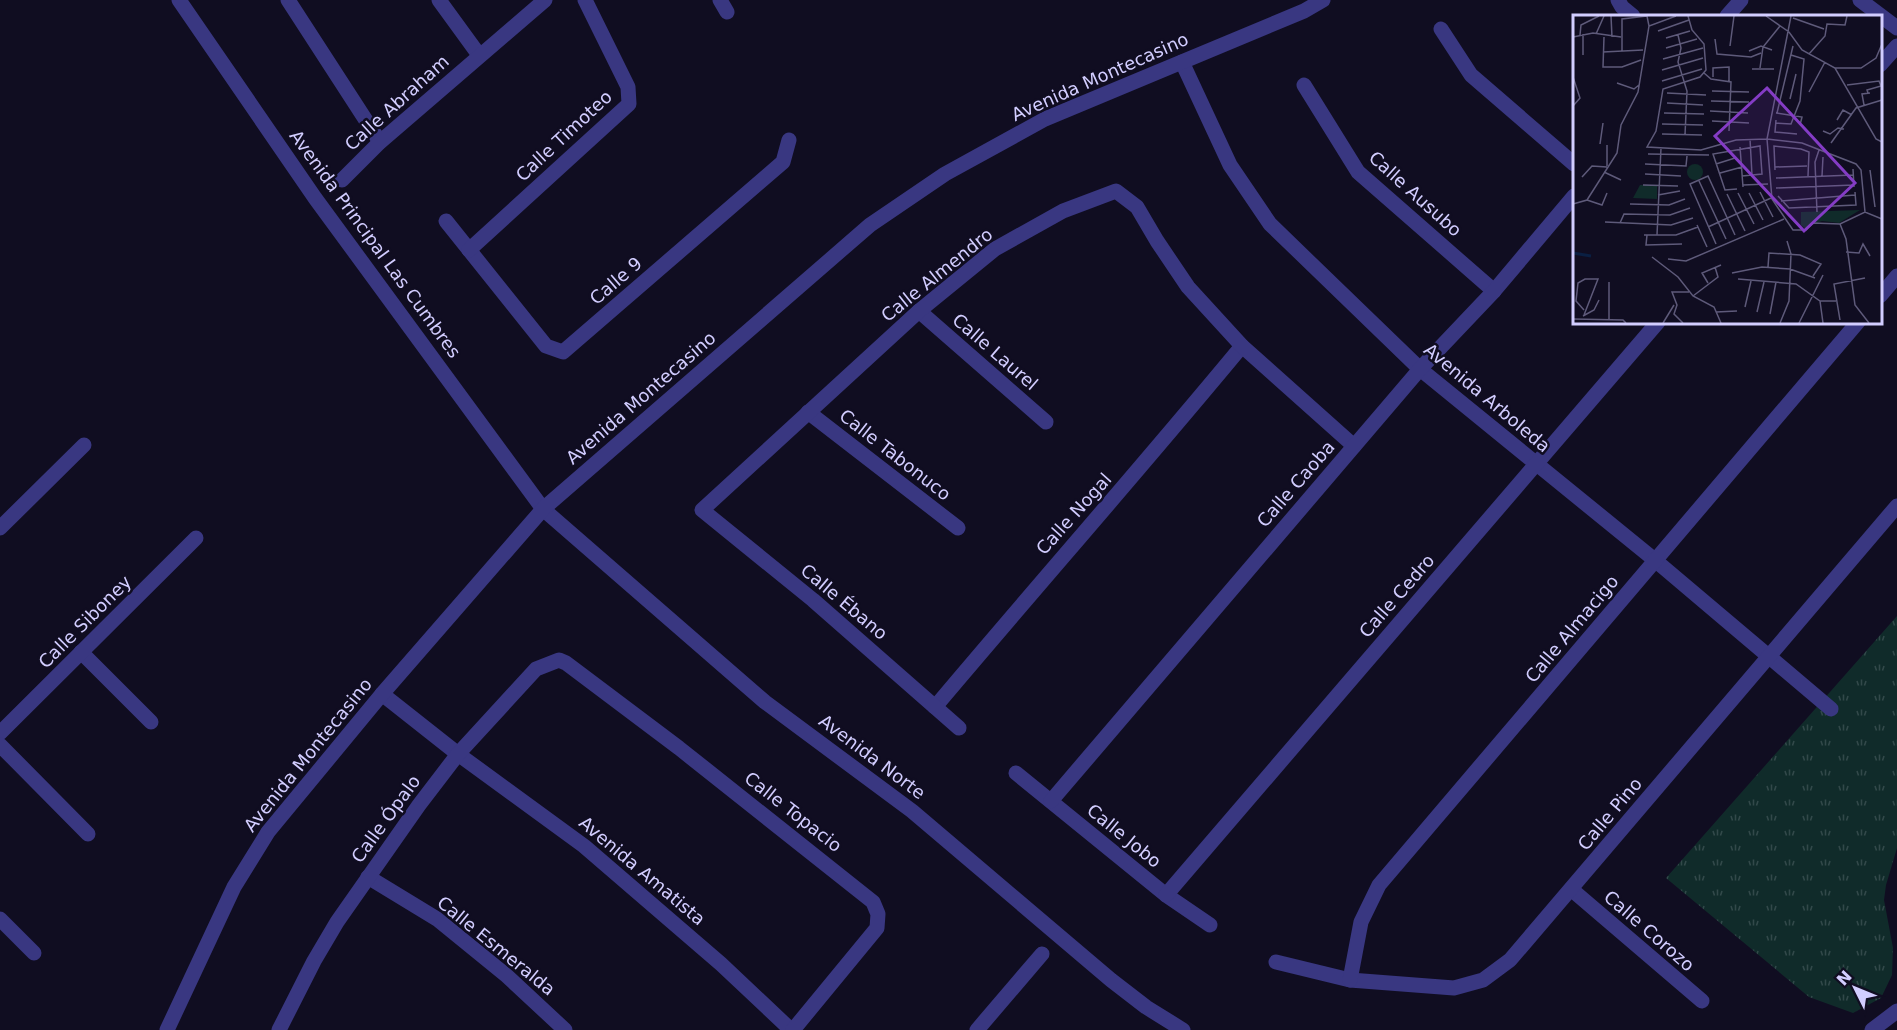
<svg xmlns="http://www.w3.org/2000/svg" width="1897" height="1030" font-family="'DejaVu Sans',sans-serif">
<defs>
<pattern id="park-tufts" width="24" height="20" patternUnits="userSpaceOnUse" patternTransform="scale(1.5)"><rect width="24" height="20" fill="#102b2a"/><path d="M3 7l-1-3M5 7V3M7 7l1-3M15 17l-1-3M17 17v-4M19 17l1-3" fill="none" stroke="#32494a"/></pattern>
</defs>
<rect width="100%" height="100%" fill="#100d21"/>
<polygon fill="url(#park-tufts)" points="1897,616 1897,848 1886,885 1884,900 1893,948 1892,975 1881,998 1853,1013 1809,997 1666,878"/>
<g fill="none" stroke-linecap="round" stroke-linejoin="round">
<g stroke="#393781" stroke-width="15">
<polyline points="288,0 380,142"/>
<polyline points="439,0 479,55"/>
<polyline points="720,0 727,12"/>
<polyline points="1618,0 1622,7 1633,16"/>
<polyline points="1860,0 1897,28"/>
<polyline points="1727,16 1741,0"/>
<polyline points="1441,29 1471,75 1574,164"/>
<polyline points="1182,62 1230,165 1270,224 1420,369 1656,561 1831,709"/>
<polyline points="1880,65 1897,46"/>
<polyline points="1304,85 1358,172 1494,291"/>
<polyline points="342,180 380,142 545,0"/>
<polyline points="446,221 546,346 563,352 783,162 789,140"/>
<polyline points="469,250 629,104 628,87 585,0"/>
<polyline points="1880,296 1897,276"/>
<polyline points="919,311 1046,422"/>
<polyline points="808,412 958,528"/>
<polyline points="0,528 84,445"/>
<polyline points="81,652 151,722"/>
<polyline points="382,694 458,754 584,846 721,964 791,1030"/>
<path d="M935 707C1037 586 1141 468 1242 346"/>
<polyline points="959,728 813,600 702,510 919,311 995,249 1063,211 1116,191 1137,207 1157,241 1188,287 1242,346 1354,446"/>
<polyline points="0,733 196,538"/>
<polyline points="0,745 88,834"/>
<polyline points="1016,773 1166,895 1210,925"/>
<polyline points="1051,801 1420,369 1494,291 1574,196"/>
<polyline points="368,877 437,919 507,976 565,1030"/>
<polyline points="1571,889 1702,1001"/>
<polyline points="1166,895 1658,322"/>
<polyline points="0,919 34,953"/>
<polyline points="1276,962 1350,980 1454,988 1483,980 1510,960 1897,506"/>
<polyline points="1350,980 1361,922 1379,885 1858,322"/>
<polyline points="279,1030 314,961 337,922 419,805 458,754 536,669 559,660 566,663 679,748 873,902 878,914 877,928 793,1030"/>
<polyline points="977,1030 1042,954"/>
<polyline points="1872,1030 1897,1011"/>
</g>
<g stroke="#393781" stroke-width="15">
<polyline points="179,0 315,198 543,509 765,702 912,811 1111,980 1146,1007 1183,1030"/>
<polyline points="167,1030 234,887 268,832 382,694 543,509 870,225 945,174 1045,119 1304,11 1323,0"/>
</g>
</g>
<g text-anchor="middle" stroke-width="5" stroke-linejoin="round" paint-order="stroke">
<g font-size="18" fill="#d2cdff" stroke="#100d21">
<text transform="translate(1100 77) rotate(-24)" y="6">Avenida Montecasino</text>
<text transform="translate(397 103) rotate(-42)" y="6">Calle Abraham</text>
<text transform="translate(564 136) rotate(-43)" y="6">Calle Timoteo</text>
<text transform="translate(1415 194) rotate(42)" y="6">Calle Ausubo</text>
<text transform="translate(375 244) rotate(54)" y="6">Avenida Principal Las Cumbres</text>
<text transform="translate(937 275) rotate(-39)" y="6">Calle Almendro</text>
<text transform="translate(616 281) rotate(-41)" y="6">Calle 9</text>
<text transform="translate(995 352) rotate(41)" y="6">Calle Laurel</text>
<text transform="translate(641 398) rotate(-41)" y="6">Avenida Montecasino</text>
<text transform="translate(1487 398) rotate(40)" y="6">Avenida Arboleda</text>
<text transform="translate(895 455) rotate(38)" y="6">Calle Tabonuco</text>
<text transform="translate(1296 484) rotate(-49)" y="6">Calle Caoba</text>
<text transform="translate(1074 514) rotate(-48)" y="6">Calle Nogal</text>
<text transform="translate(1397 596) rotate(-49)" y="6">Calle Cedro</text>
<text transform="translate(844 602) rotate(40)" y="6">Calle Ébano</text>
<text transform="translate(85 622) rotate(-45)" y="6">Calle Siboney</text>
<text transform="translate(1572 629) rotate(-50)" y="6">Calle Almacigo</text>
<text transform="translate(308 755) rotate(-51)" y="6">Avenida Montecasino</text>
<text transform="translate(872 757) rotate(37)" y="6">Avenida Norte</text>
<text transform="translate(793 812) rotate(38)" y="6">Calle Topacio</text>
<text transform="translate(1610 814) rotate(-50)" y="6">Calle Pino</text>
<text transform="translate(386 819) rotate(-54)" y="6">Calle Ópalo</text>
<text transform="translate(1124 836) rotate(39)" y="6">Calle Jobo</text>
<text transform="translate(642 871) rotate(40)" y="6">Avenida Amatista</text>
<text transform="translate(1649 931) rotate(41)" y="6">Calle Corozo</text>
<text transform="translate(496 946) rotate(39)" y="6">Calle Esmeralda</text>
</g>
</g>
<g transform="translate(1573 15)">
<rect width="309" height="309" fill="#100d21"/>
<path d="M114 157a8 8 0 1 1 16 0a8 8 0 1 1-16 0Z" fill="#102b2a"/>
<path d="M67 170H84V184L60 183ZM287 195 266 208 249 206 232 213 228 210V197Z" fill="#102b2a"/>
<path fill="none" stroke="#0a1f42" stroke-width="3" d="M0 238 18 241"/>
<path fill="none" stroke="#5e5a7a" stroke-width="1.5" d="M38 1 39 22M115 1 119 15 131 29 133 55 127 62 90 74 83 116 74 132 128 135 163 125 194 124 229 128 283 149 288 155 292 197M193 1 216 17 229 35 262 53 303 124 309 127M218 1 194 124 199 184 220 215H233L240 208 267 209 292 197 309 204M220 3 251 14M85 16 116 5M23 19 31 1M7 20 8 10 26 1M105 20 108 33 105 47 114 76 112 120M0 22 20 18 48 22M31 22 30 52H49L68 45M93 23 117 16M142 24 144 39 178 42 188 38M157 31 161 1M93 33 124 24M176 36 188 31 199 35M30 37 70 35M49 37V4L74 1 76 11M236 39 252 21 254 9 272 10 274 1M10 40V19M90 44 130 33M187 53 190 32 207 11M262 53H288L303 43 309 29M179 54H201M89 55 130 43M131 58 138 64 158 67 156 116M0 62 7 83 0 91M140 62V53L156 52V66M89 66 129 54M44 68 61 74 66 70M274 70 306 66 308 71 294 75 295 78M139 76 176 77M236 77 252 47M94 78 133 80M217 84 223 59M138 86 176 87M94 88 130 90M291 90 289 79 297 78M0 96V126M137 96 175 98M91 98 131 99M203 98 229 102 227 110M204 98 220 31M203 105 202 117 224 119M264 105 270 95 279 100M139 106 176 108M203 108 218 109 227 86 231 44 218 40M89 109 130 110M250 116 257 119 265 113 271 114M89 119 129 120M177 124 179 160M258 128 283 93 309 85M27 129 30 108M34 130V151M167 132 170 172M75 139 136 140M72 149 113 151 114 141M143 149 162 143M202 152 234 151M280 154 281 172M202 155 201 131 228 134 236 137 235 161M297 155 302 192M31 157 48 165M147 158 169 152M72 159 108 161M249 161 250 142M9 162 19 151 34 152M203 163 280 160M126 166 153 224M70 170 105 171M170 170 195 169M203 173 281 170M164 174 152 175 140 139 187 131 189 159 169 161M187 177 200 202M165 178 181 209M176 178 190 205M154 179 172 216M85 180 107 176M205 181 216 193 283 190 282 177M14 185 29 190 34 178M208 186 282 180M0 189 14 185 44 138 48 110 65 77 76 11 103 1M57 189 96 190 112 184M244 197 242 147 246 135M32 207 98 210 120 203M47 208 51 199 97 200 117 193M267 209 273 224 282 290 296 308M124 210 134 232M135 212 198 183M71 220H103L125 212M74 220 73 230 109 229M84 220 88 133M143 229 117 169 135 161 162 220M273 237 286 238 290 229 297 241M79 242 105 262 120 281 141 292 148 308M95 244 113 246 211 204M195 252 196 238 227 240 248 249 240 261M159 258 189 252 217 254 242 263M165 264 223 269 247 286H263M135 268 129 258 148 250M120 281 145 262 142 252M247 286 250 308M172 292 178 266M143 297 164 296M184 297 191 267M197 299 203 267M11 300 25 264H12L5 268 3 286 11 295M10 301 21 295 26 285M0 304 50 305 53 308M36 305V267M267 305 261 269 292 263M90 308 101 290M110 308 101 299 104 290 99 277H116M207 308 216 286 218 239 214 226M226 308 250 260"/>
<path fill="#843cc5" fill-opacity="0.15" stroke="#843cc5" stroke-width="3" d="M194 73 282 168 231 216 142 121Z"/>
<rect width="309" height="309" fill="none" stroke="#d2cdff" stroke-width="3"/>
</g>
<g transform="translate(1855 988) rotate(313)" stroke="#100d21" stroke-width="4.5" paint-order="stroke">
<path d="M0-4.5L10 22L0 15L-10 22Z" fill="#d2cdff"/>
<text y="-9" font-size="16" font-weight="bold" text-anchor="middle" fill="#d2cdff">N</text>
</g>
</svg>
